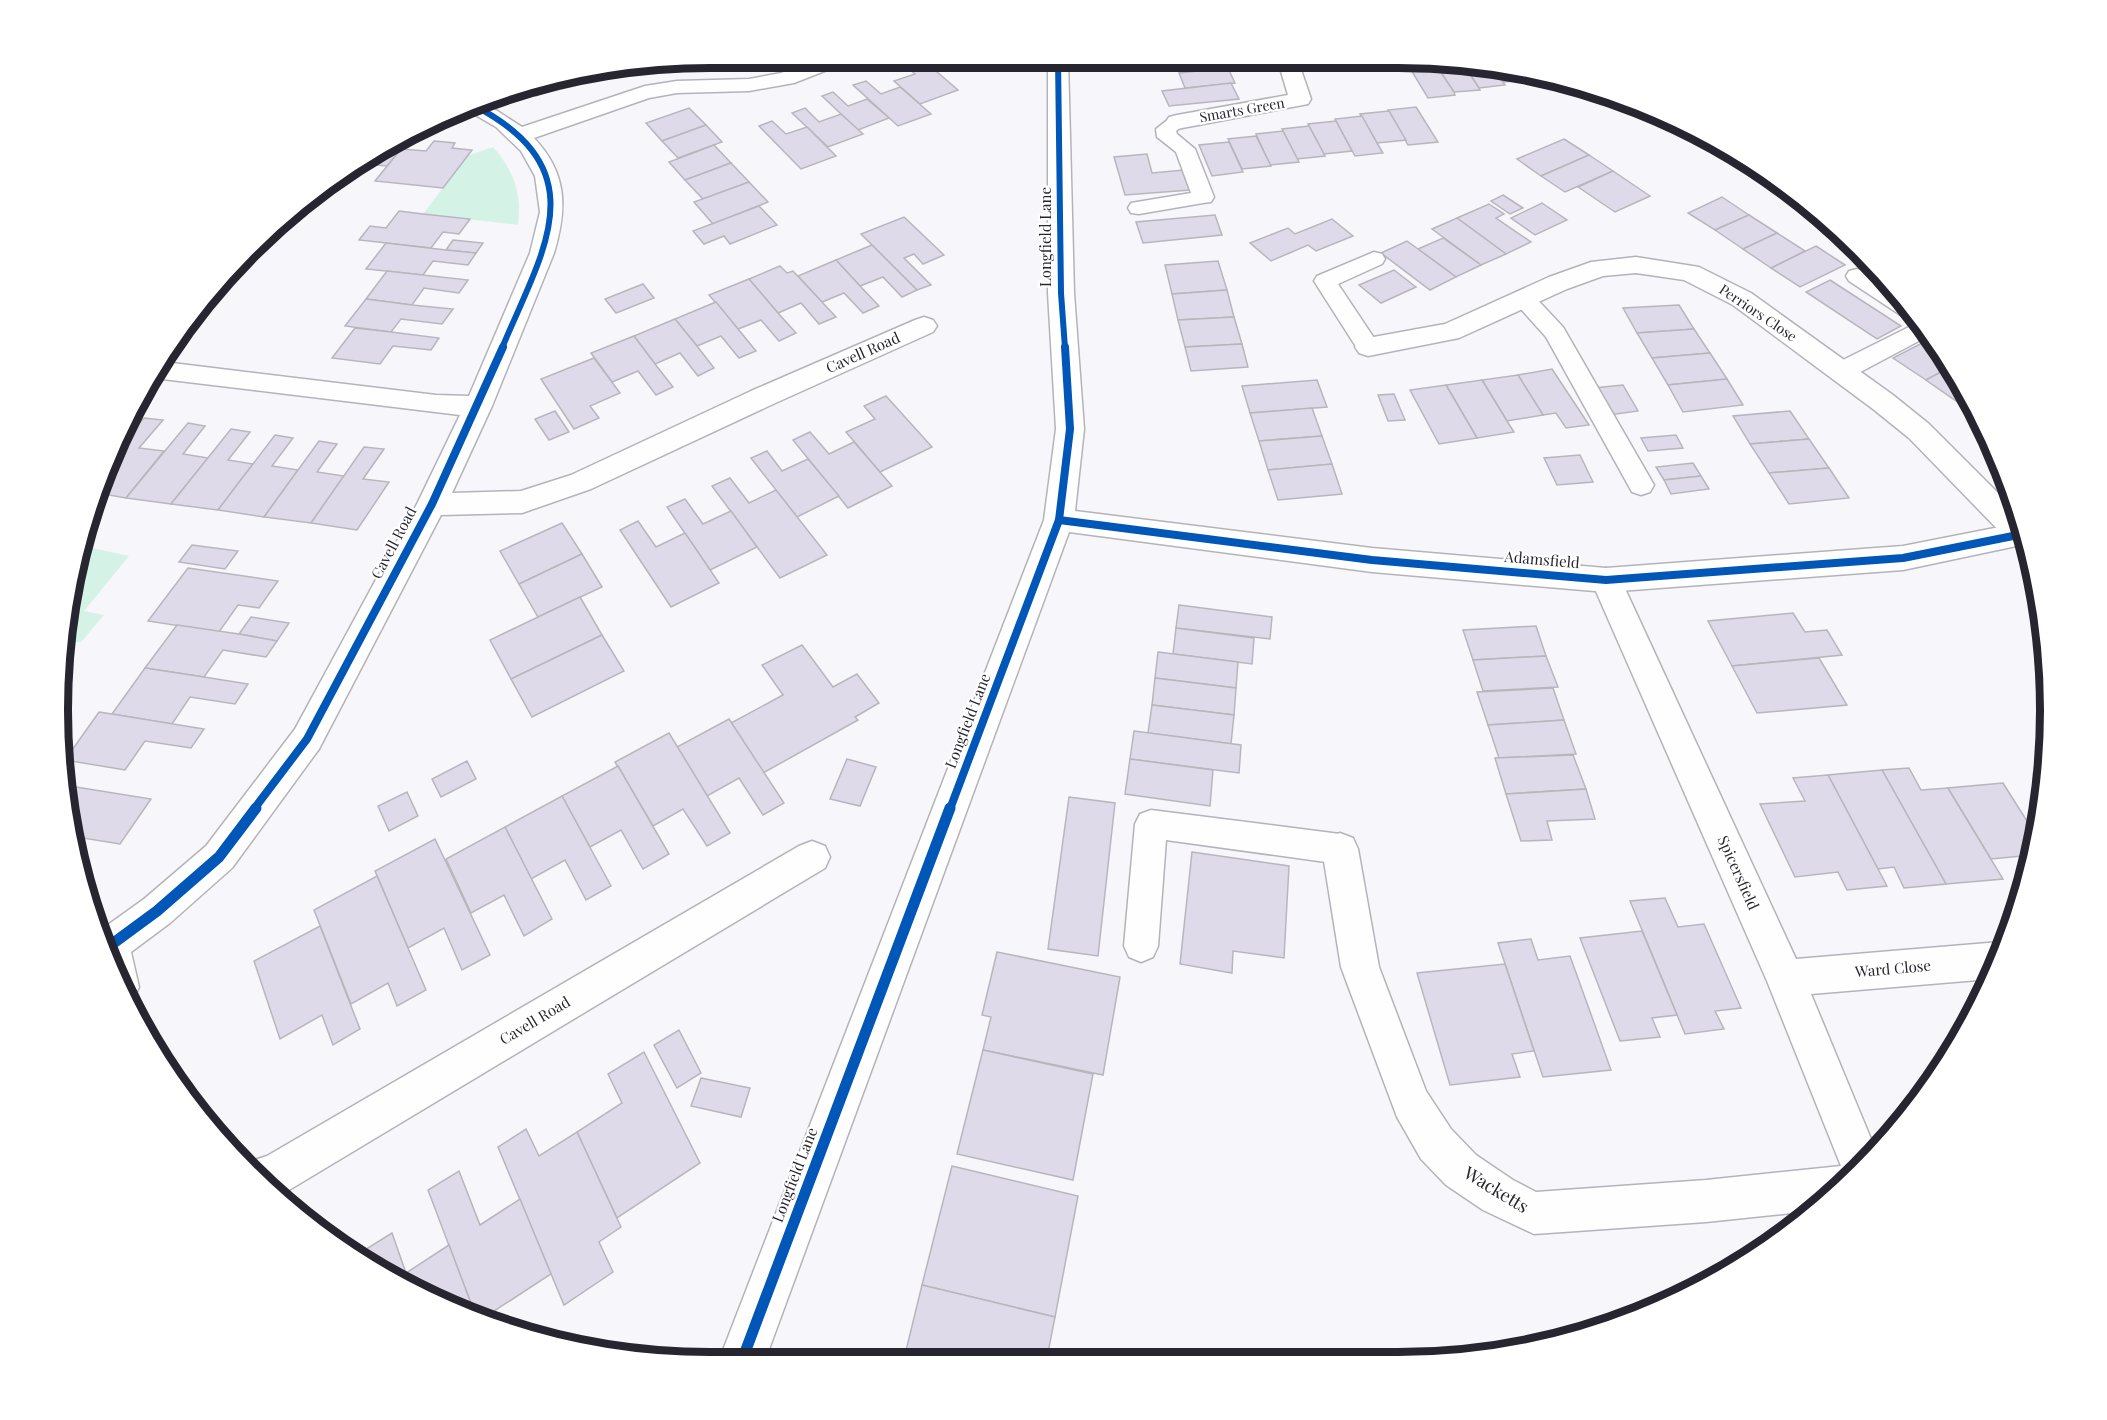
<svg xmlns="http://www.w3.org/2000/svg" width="2107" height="1420" font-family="'Playfair Display',serif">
<rect width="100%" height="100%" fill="#f7f6fa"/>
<g fill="#d4f3e6">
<path d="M493 147C514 171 522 193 518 225L423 214 467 156Z"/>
<polygon points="88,547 129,556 84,611 104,615 81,642 68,642 60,652 70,582 76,562"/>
</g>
<g fill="#dedae9" stroke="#b8b6bd" stroke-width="1.5">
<polygon points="1227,58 1232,68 1183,73 1177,59"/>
<polygon points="923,60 958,90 920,104 894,81 915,74 906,66"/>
<polygon points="1463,63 1479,88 1480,90 1454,92 1436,65"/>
<polygon points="1463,63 1492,66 1505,85 1479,88"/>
<polygon points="1492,66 1522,69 1530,80 1503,82"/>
<polygon points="1228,68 1235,83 1185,88 1179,73"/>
<polygon points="1438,68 1454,92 1455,95 1428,98 1411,70"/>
<polygon points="580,73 586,79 574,83 567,76"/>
<polygon points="866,81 881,94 900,87 931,114 898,126 853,85"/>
<polygon points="543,82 551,91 536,96 527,85"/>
<polygon points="1231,83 1239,99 1169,106 1162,91"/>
<polygon points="833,92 848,106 867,99 889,118 858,130 822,96"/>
<polygon points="1416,107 1438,142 1408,145 1388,110"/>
<polygon points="689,108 706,125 662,141 646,123"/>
<polygon points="805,108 819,122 841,114 863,134 828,147 792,113"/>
<polygon points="1389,111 1406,140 1377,143 1360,114"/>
<polygon points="1362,116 1377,143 1383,153 1355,156 1335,119"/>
<polygon points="772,121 786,134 807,127 836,156 801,169 759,126"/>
<polygon points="1336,121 1352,151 1324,154 1308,124"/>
<polygon points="706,125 722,142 678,158 662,141"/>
<polygon points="1309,126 1325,156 1297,159 1282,129"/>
<polygon points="1283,131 1299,162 1270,165 1256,134"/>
<polygon points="1256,136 1271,166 1242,169 1228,139"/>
<polygon points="1564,139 1589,155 1541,176 1517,159"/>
<polygon points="402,140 408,141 387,166 355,163"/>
<polygon points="434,141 455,143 452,148 472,150 443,188 375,181 401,149 426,151"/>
<polygon points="1229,142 1243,172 1212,176 1199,145"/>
<polygon points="714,145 731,163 685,180 669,162"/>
<polygon points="1147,154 1152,173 1184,170 1190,190 1125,195 1114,157"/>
<polygon points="1589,155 1613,171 1565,192 1541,176"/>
<polygon points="731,163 749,182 703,199 685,180"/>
<polygon points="1613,171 1650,196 1615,212 1578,187"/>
<polygon points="749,182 768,202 713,224 694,202"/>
<polygon points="1503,195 1523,208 1510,214 1491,201"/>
<polygon points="1722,197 1749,215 1715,230 1688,213"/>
<polygon points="1542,203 1567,220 1535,235 1511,218"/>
<polygon points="1489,204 1504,214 1496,218 1531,242 1506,254 1457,218"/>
<polygon points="759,206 777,225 730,244 724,236 704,244 693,231"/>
<polygon points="399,211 423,214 470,219 459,234 443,232 431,248 359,240 370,226 386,228"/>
<polygon points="1215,215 1222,235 1143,243 1136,222"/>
<polygon points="1749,215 1777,233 1743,249 1715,230"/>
<polygon points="904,217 944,255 923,264 914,254 904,258 931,285 917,290 861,234"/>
<polygon points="1457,218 1506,254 1481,265 1432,229"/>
<polygon points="1332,219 1353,236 1316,251 1308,245 1271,261 1250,243 1288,228 1295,234"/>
<polygon points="1777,233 1805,251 1771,268 1743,249"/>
<polygon points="1443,238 1481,265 1456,277 1418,249"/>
<polygon points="453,240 483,243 476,253 446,250"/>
<polygon points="1407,241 1418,249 1456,277 1430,290 1381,253"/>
<polygon points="386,243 446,250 476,253 468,265 433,261 423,275 366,269"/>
<polygon points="872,245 917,290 902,297 883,277 860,286 836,260"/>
<polygon points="1816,246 1845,265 1800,287 1771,268"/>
<polygon points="836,260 860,286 879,306 863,313 844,293 822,302 798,276"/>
<polygon points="1218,261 1227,290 1172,294 1165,265"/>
<polygon points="780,266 787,273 793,271 836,317 819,324 801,303 778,313 749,279"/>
<polygon points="1394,270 1416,287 1381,303 1359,285"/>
<polygon points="387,271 468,280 459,293 424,288 412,305 366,299"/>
<polygon points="749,279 778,313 796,333 779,341 761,320 738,329 709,295"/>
<polygon points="1830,280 1901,326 1877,339 1806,292"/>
<polygon points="643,284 654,298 616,313 605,299"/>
<polygon points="1227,290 1234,317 1178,320 1172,294"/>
<polygon points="366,299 412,305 453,309 442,324 401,319 391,332 345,326"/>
<polygon points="716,302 738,329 756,351 739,358 721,336 697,346 675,319"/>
<polygon points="1679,305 1694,329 1637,333 1623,308"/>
<polygon points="1234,317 1242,344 1185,347 1178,320"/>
<polygon points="675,319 697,346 714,368 698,376 680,353 655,364 634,336"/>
<polygon points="355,328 391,332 439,338 431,350 393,346 380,364 332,358"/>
<polygon points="1694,329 1710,353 1652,358 1637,333"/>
<polygon points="634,336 655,364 673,387 656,395 638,371 612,382 591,353"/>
<polygon points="1930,339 1940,347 1950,367 1926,380 1893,358"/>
<polygon points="1242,344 1248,367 1191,371 1185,347"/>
<polygon points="1710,353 1727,379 1668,385 1652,358"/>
<polygon points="594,358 620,393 590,406 599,418 574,429 541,379"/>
<polygon points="1950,367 1967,398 1959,403 1926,380"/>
<polygon points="1552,369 1589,425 1566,428 1556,413 1543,415 1518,375"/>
<polygon points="1518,375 1543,415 1507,421 1482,380"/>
<polygon points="1727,379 1743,405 1683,412 1668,385"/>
<polygon points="1317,380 1327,407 1250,413 1242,386"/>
<polygon points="1482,380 1507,421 1514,432 1477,438 1446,385"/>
<polygon points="1446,385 1477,438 1439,444 1410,390"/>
<polygon points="1623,385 1638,411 1609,415 1594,388"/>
<polygon points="1394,394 1405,420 1388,421 1378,395"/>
<polygon points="886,396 932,447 880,472 846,432 875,419 864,406"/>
<polygon points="1967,398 1976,414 1959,403"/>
<polygon points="1312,408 1322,436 1259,441 1250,413"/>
<polygon points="555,411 569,432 549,440 535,419"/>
<polygon points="1790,411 1809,439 1750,444 1733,416"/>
<polygon points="144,418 163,420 139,448 164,451 126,498 97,493 106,461"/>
<polygon points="188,423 205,426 183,454 208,458 171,504 126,498"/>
<polygon points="231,429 250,432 228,460 253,464 218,510 171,504"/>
<polygon points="810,432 829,454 854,442 892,486 848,508 793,440"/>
<polygon points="275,435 293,438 272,466 298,470 264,517 218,510"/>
<polygon points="1676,435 1683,448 1648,451 1641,438"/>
<polygon points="1322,436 1332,464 1268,470 1259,441"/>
<polygon points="1809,439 1829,468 1769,473 1750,444"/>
<polygon points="319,441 337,444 317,472 344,476 311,523 264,517"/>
<polygon points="364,447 384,449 363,479 389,482 357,530 311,523"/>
<polygon points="767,451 782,471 808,459 839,496 797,517 751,458"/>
<polygon points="1580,455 1593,482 1557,485 1544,458"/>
<polygon points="1693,463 1701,476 1664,480 1656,467"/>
<polygon points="1332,464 1342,494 1278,500 1268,470"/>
<polygon points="1829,468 1849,498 1789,504 1769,473"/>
<polygon points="1701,476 1709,489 1671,494 1664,480"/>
<polygon points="730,478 749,503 776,490 827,555 780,578 712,486"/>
<polygon points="685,499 703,524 731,511 757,547 710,570 667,507"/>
<polygon points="638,521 656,547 685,533 719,583 671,607 620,530"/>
<polygon points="562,523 582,554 519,584 500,551"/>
<polygon points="192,545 238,551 225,569 179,562"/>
<polygon points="582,554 602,587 538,617 519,584"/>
<polygon points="188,568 278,581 259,608 238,605 219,632 148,621"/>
<polygon points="580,597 602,635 511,679 490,640"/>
<polygon points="1179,605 1272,617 1270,639 1176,628"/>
<polygon points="1793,613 1805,632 1827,630 1842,655 1732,666 1708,621"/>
<polygon points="251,617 289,623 277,641 239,634"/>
<polygon points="177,625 239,634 277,641 266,657 223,650 204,677 145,668"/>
<polygon points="1536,626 1546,656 1473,660 1463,630"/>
<polygon points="1176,628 1254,638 1252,664 1173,654"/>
<polygon points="602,635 624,671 532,717 511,679"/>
<polygon points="802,645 833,687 857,674 879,703 855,717 858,720 763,773 731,723 783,695 762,665"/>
<polygon points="1158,652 1238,662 1236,688 1155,678"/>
<polygon points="1546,656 1558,687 1483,691 1473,660"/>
<polygon points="1819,658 1847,705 1757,713 1732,666"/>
<polygon points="145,668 204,677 248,684 235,704 190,697 172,724 112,714"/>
<polygon points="1155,678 1236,688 1234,715 1152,705"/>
<polygon points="1553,688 1564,720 1488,725 1477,692"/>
<polygon points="1152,705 1234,715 1231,744 1148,733"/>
<polygon points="99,712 112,714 204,729 191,748 145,741 125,770 65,760"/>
<polygon points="729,719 784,803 763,815 739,778 707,796 677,747"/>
<polygon points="1564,720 1576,754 1499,758 1488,725"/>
<polygon points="1134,731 1241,745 1239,773 1130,759"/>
<polygon points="669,733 730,833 707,846 683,809 653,826 615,762"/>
<polygon points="1573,755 1586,789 1506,794 1495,758"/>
<polygon points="847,759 876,767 860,806 830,799"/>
<polygon points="1130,759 1213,770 1210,806 1125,794"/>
<polygon points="467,761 476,779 441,797 432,779"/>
<polygon points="618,766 669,854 643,869 621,830 590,847 562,796"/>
<polygon points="1909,768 1921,790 1948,788 2003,879 1946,884 1882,770"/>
<polygon points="1882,770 1946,884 1904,888 1894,867 1878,869 1828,775"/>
<polygon points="1828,775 1878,869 1887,886 1847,890 1838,872 1795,877 1760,804 1805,801 1793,778"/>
<polygon points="2003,783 2037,837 2032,855 1991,859 1948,788"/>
<polygon points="76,787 151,799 120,844 77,837 72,844 67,799"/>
<polygon points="1586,789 1595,819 1547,821 1552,840 1521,841 1506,794"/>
<polygon points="407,792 418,816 389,831 378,806"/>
<polygon points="562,796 611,886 586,900 565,860 531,879 505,827"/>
<polygon points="1069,797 1115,803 1098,956 1048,949"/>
<polygon points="505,827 552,919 524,936 504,895 471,913 446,859"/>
<polygon points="435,839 490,955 462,970 444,928 408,948 375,871"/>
<polygon points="1192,852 1289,866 1284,958 1233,951 1232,973 1180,964"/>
<polygon points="377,876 426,990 397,1006 388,983 351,1004 314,910"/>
<polygon points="1665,898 1678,927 1704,924 1741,1008 1715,1011 1724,1029 1685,1034 1630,901"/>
<polygon points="320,926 360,1029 333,1045 322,1015 280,1039 254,961"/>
<polygon points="1642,931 1677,1015 1652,1018 1660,1037 1620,1041 1580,938"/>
<polygon points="1531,939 1538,960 1570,956 1611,1070 1543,1077 1498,943"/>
<polygon points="997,952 1120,977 1103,1075 983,1050 991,1017 982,1015"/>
<polygon points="1505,964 1534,1051 1512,1054 1520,1077 1450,1085 1417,973"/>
<polygon points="679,1030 701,1073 677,1088 654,1045"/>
<polygon points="983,1050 1093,1074 1073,1180 957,1154"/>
<polygon points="644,1052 700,1163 617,1218 577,1132 622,1103 608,1074"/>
<polygon points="701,1078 750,1088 741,1117 691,1106"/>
<polygon points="526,1129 539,1156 577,1132 621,1227 599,1242 613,1272 564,1305 498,1147"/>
<polygon points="952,1166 1078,1196 1055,1317 922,1285"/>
<polygon points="459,1171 480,1225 520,1199 551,1274 485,1317 475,1314 428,1190"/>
<polygon points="392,1233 406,1273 449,1245 475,1314 421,1296 366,1262 363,1251"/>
<polygon points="922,1285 1055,1317 1046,1363 903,1363"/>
</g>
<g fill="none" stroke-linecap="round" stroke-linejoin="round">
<defs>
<g id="service">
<polygon points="1177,116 1184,118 1187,122 1176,131 1177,134 1195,149 1214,197 1211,202 1203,203 1139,214 1131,213 1128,208 1131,203 1191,193 1176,152 1157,137 1156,129 1170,118"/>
<polygon points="257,241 262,246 243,269 230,270"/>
<polygon points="1374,252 1382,254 1385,259 1382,264 1338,284 1380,347 1376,353 1368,355 1360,353 1314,281 1317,276"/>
<path d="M1857 269C1883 276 1899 297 1915 317L1902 316 1849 281 1846 276 1849 271Z"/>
<polygon points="1524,292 1532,294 1563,327 1654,485 1650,492 1641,495 1632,492 1546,337 1512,299 1516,294"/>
<polygon points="1919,322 1930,335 1851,377 1842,379 1833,377 1830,371 1833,365"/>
<polygon points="1151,810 1340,834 1351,839 1356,849 1351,859 1340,864 1166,840 1158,946 1153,957 1141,962 1129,957 1124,946 1135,824 1140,814"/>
</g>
<g id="minor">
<polygon points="1277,58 1297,58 1311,99 1308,104 1177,129 1169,127 1166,122 1169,117 1177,115 1288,95"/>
<path d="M812 61H843L840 65 794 83 749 91 677 93 649 98 534 138C568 174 567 209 554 253L492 406 452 493 521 491 571 475 751 391 915 320 924 317 933 320 937 326 933 332 771 405 591 489 522 513 441 515 319 749 232 868 170 923 131 952 139 987 133 1000 128 1002 107 960 98 932 144 899 206 846 295 729 417 504 460 415 154 378 164 362 436 395 469 396 530 253 540 212 535 176 521 151 496 127 465 109 482 101 522 127 645 86 677 81 749 79 781 73Z"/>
<polygon points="1636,257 1699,267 1751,293 1893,395 1929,424 2015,510 2026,544 2021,545 2010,542 1909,438 1873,409 1733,305 1684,280 1636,273 1603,276 1567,289 1459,338 1368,356 1359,353 1355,347 1359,341 1368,338 1445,324 1549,277 1591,262"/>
<polygon points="1606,568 1617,572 1621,580 1796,959 2000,942 2005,944 2000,960 1990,979 1811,994 1876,1151 1859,1171 1811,1211 1706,1222 1534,1234 1483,1210 1446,1185 1421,1159 1397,1117 1341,967 1322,849 1327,838 1340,833 1353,838 1358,849 1379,967 1426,1091 1451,1129 1476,1155 1513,1180 1536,1192 1706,1180 1841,1166 1767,981 1591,580 1595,572"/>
<polygon points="812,841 825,846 830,857 825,868 289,1190 275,1195 242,1164 267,1156 799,846"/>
</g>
<polygon id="tertiary" points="1068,59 1074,293 1084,429 1075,511 1372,548 1606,568 1903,546 2020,523 2026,544 1903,570 1606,592 1372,572 1069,532 764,1363 718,1363 1044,520 1056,429 1048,293 1048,60"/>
</defs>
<use href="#service" stroke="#b4b3ba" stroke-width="3"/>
<use href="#minor" stroke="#b4b3ba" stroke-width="3"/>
<use href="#tertiary" stroke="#b4b3ba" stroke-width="3"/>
<use href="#service" fill="#fefefe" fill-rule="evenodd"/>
<use href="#minor" fill="#fefefe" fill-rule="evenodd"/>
<use href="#tertiary" fill="#fefefe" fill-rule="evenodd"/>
<defs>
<g id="cycleway-far2">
<polyline points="1058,59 1061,293 1065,348"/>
<path d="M473 105C599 170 543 250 502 348"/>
</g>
<g id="cycleway-far1">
<polyline points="1059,520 1372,560 1606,580 1903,558 2023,534"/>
<polyline points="254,809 307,739 432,504 503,347"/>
<polyline points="950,809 1059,520 1070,429 1065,347"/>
</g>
<g id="cycleway">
<polyline points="104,950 157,911 219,857 256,808"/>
<polyline points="741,1363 950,808"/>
</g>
</defs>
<use href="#cycleway-far2" stroke="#fff" stroke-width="8"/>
<use href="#cycleway-far1" stroke="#fff" stroke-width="12"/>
<use href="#cycleway" stroke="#fff" stroke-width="15"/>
<use href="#cycleway-far2" stroke="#0057b8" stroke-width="6"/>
<use href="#cycleway-far1" stroke="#0057b8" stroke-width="8"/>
<use href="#cycleway" stroke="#0057b8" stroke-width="11"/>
</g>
<g text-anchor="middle" stroke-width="4.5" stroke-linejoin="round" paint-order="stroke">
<g font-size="14" fill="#272530" stroke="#fff">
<text transform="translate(1242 110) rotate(-10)" y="5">Smarts Green</text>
<text transform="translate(1758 313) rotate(34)" y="5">Perriors Close</text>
</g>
<g font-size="15" fill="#272530" stroke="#fff">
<text transform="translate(1046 237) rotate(-90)" y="5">Longfield Lane</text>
<text transform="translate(863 353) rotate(-24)" y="5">Cavell Road</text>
<text transform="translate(394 543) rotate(-62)" y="5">Cavell Road</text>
<text transform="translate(1542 560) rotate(5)" y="5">Adamsfield</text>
<text transform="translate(968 721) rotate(-69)" y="5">Longfield Lane</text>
<text transform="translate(1738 873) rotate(66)" y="5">Spicersfield</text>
<text transform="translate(1893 969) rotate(-5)" y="5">Ward Close</text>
<text transform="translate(535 1021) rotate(-31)" y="5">Cavell Road</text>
<text transform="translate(795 1175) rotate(-69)" y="5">Longfield Lane</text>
</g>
<g font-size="18" fill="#272530" stroke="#fff">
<text transform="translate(1496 1190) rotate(31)" y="6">Wacketts</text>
</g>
</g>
<path d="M0 0H2107V1420H0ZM710 68H1398A642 642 0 0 1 2040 710V710A642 642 0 0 1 1398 1352H710A642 642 0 0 1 68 710V710A642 642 0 0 1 710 68Z" fill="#fff" fill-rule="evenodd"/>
<path fill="none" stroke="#272530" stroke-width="8" d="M710 68H1398A642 642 0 0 1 2040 710V710A642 642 0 0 1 1398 1352H710A642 642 0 0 1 68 710V710A642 642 0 0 1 710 68Z"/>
</svg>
